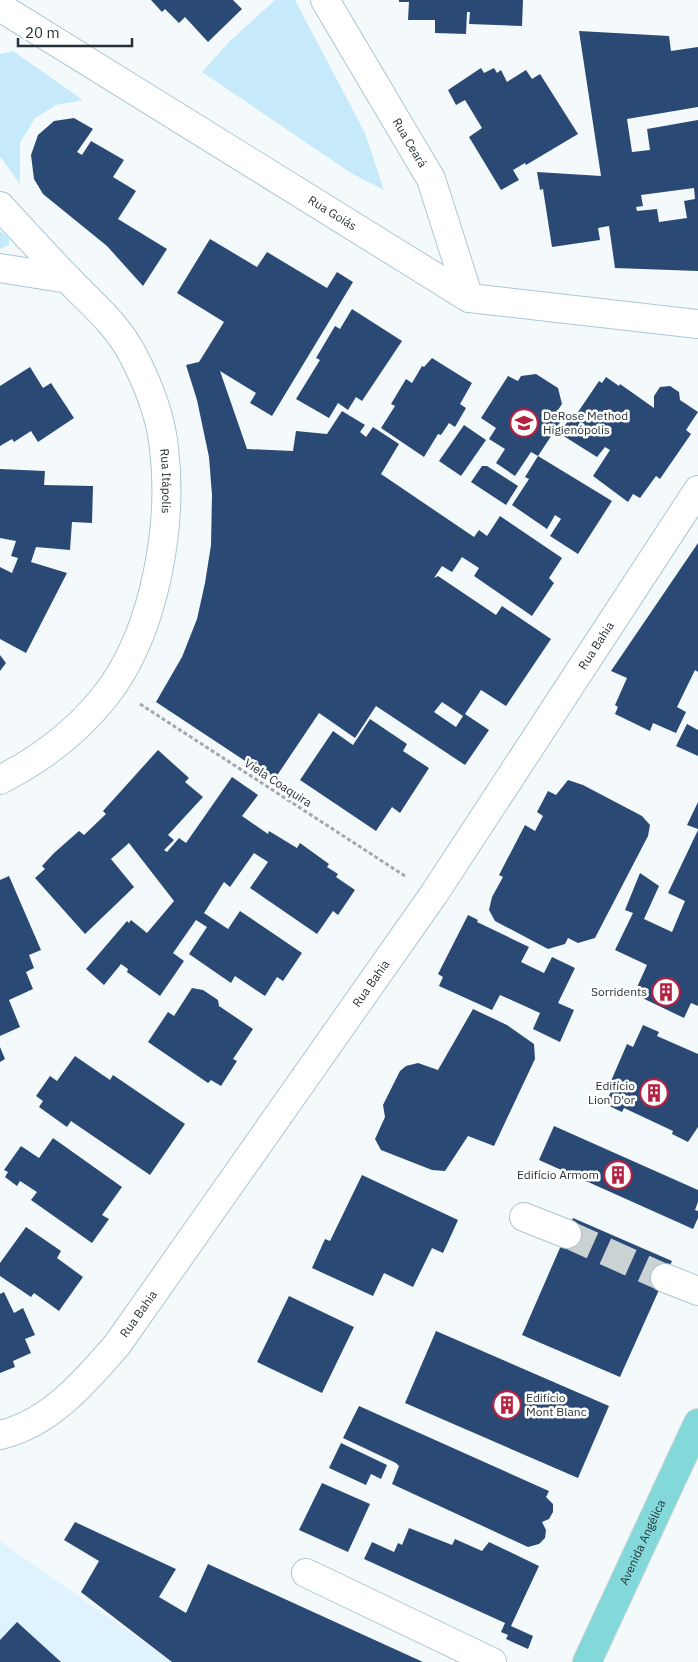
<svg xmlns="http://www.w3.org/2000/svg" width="698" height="1662" font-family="'IBM Plex Sans',sans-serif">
<rect width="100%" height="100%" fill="#f4fafc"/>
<polygon fill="#def3fd" points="0,1541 172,1662 0,1662"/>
<g fill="#c6eaf9">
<polygon points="275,0 295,0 365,133 384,190 351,173 202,72 230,41"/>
<polygon points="13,51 83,100 56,105 35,118 20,143 20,184 0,156 0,54"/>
<polygon points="0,231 9,238 9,245 0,249"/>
</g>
<g fill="#2a4a75" fill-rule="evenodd">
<polygon points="151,0 233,0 242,9 208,42 185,17 179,23 165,9 162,12"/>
<polygon points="399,0 523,0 522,26 469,24 470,12 467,12 466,34 435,33 435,20 408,20 409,2 399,2"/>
<path d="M579 31 669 36 671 51 698 47V107L627 119 632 152 650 150 647 129 698 120V271L615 268 609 226 598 228 600 240 552 247 543 189 540 190 537 172 601 176ZM694 188 695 199 684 201 687 218 659 222 657 209 637 211 636 207 643 206 641 195Z"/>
<polygon points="481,68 484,73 494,68 497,73 501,70 507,82 526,70 532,79 540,74 578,134 526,165 525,163 513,170 519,180 501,190 469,137 482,128 465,100 456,105 448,90"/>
<polygon points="74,118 93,129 77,152 82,155 91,141 124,160 113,177 136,191 118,219 167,249 143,286 107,246 43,194 34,179 31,155 38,135 54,121"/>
<path d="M210 239 257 267 267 252 327 288 337 272 353 282 272 416 250 403 256 393 220 371 247 449 293 451 296 431 327 434 342 411 365 425 360 432 366 437 373 427 399 444 381 474 474 537 479 530 487 536 500 516 562 558 549 578 554 583 532 616 474 576 479 568 462 557 452 572 442 566 434 578 438 576 496 615 502 606 551 639 506 706 481 690 465 714 489 730 465 765 376 706 355 738 319 713 274 780 156 702 182 657 197 619 205 583 211 545 212 495 209 457 197 400 186 365 199 362 224 322 177 293ZM442 702 463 716 456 727 434 712Z"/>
<polygon points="352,309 402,341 362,401 356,397 348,410 338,403 329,418 296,399 320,360 316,358 335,326 340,329"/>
<polygon points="432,358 472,383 460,404 466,408 455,427 449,423 441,435 438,434 424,457 381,428 395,406 391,404 406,379 412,383 422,366 424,367"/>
<polygon points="30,367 43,388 51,383 74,418 38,442 31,431 14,442 12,439 0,446 0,386"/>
<polygon points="536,374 558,388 562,404 558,410 565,415 538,456 531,452 515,476 496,463 505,449 489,439 496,428 481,418 508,376 518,381 521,376"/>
<polygon points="606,377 619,386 620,384 654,408 654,396 660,387 670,386 679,392 680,400 698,412 686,430 691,434 660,479 656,476 640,498 633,494 628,502 593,476 610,450 605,447 597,457 562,435 565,432 562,430 573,413 576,415 599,381 602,383"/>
<polygon points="464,425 486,440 461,476 439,461"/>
<polygon points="538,456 612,501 578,554 550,536 561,519 555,515 547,529 512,505 529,479 525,477"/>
<polygon points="482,466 487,466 518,486 506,505 471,482"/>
<polygon points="0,469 45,471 44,485 93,486 92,523 72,522 70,550 36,547 31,562 67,573 26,653 0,639 0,567 12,573 18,558 11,556 16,541 0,538"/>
<polygon points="698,543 698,672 695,670 677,707 686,712 676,733 653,723 650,731 615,714 618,707 615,705 627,678 611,671"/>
<polygon points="0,655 6,663 0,671"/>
<polygon points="370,719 407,744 403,751 429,768 400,813 392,807 376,831 300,780 333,731 353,745"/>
<polygon points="687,724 698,730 698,756 676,746"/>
<polygon points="158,750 189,778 185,782 203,797 168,835 174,840 164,850 167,852 179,838 186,843 232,777 258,795 242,816 268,834 269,831 297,848 300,843 329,864 327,867 338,874 336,877 355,890 338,915 333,911 317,934 250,888 268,862 254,853 230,887 224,882 204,913 228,929 240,911 302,953 283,981 277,977 265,996 235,976 231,983 189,954 207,927 196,920 173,953 184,961 160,996 127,972 128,969 121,964 104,985 86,969 127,921 129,923 131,920 147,933 174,901 129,843 111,859 134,887 85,934 35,878 45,869 42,866 54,853 79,831 84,835 106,814 103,811"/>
<polygon points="568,780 583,785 642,816 650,825 648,836 595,938 578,943 568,938 565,944 548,949 495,921 489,910 492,897 503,877 499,875 525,825 535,831 543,816 537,812 548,791 556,795"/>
<polygon points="698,802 698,829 687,825"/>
<polygon points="698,830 698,1006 691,1003 684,1018 634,994 647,965 615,950 633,913 625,910 640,873 659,886 644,919 672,932 685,901 668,893"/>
<polygon points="9,876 41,950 29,955 34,968 26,972 33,989 9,1000 20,1027 0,1036 0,880"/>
<polygon points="468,915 478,920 477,922 529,947 521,962 544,973 552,957 575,968 558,1003 574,1010 560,1042 533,1029 540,1013 500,995 492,1010 439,986 443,977 438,974"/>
<polygon points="192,988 203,990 218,1000 219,1006 253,1029 233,1059 237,1061 221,1086 211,1080 208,1083 148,1042 168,1012 174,1016"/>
<polygon points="473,1009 507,1025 534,1044 535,1059 494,1146 468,1136 445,1171 432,1170 381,1150 375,1139 385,1117 383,1105 400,1071 406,1066 418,1063 438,1070"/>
<polygon points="643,1025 659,1032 657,1036 698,1054 698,1127 688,1142 672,1134 673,1131 624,1108 622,1112 605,1104 615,1083 611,1081 627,1044 633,1047"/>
<polygon points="0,1047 5,1059 0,1062"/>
<polygon points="75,1056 110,1080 113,1075 185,1124 150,1175 71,1121 67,1127 39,1107 43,1101 36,1096 50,1076 57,1081"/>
<polygon points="554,1126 698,1190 698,1202 695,1210 698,1211 698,1218 693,1229 539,1160"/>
<polygon points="53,1138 122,1187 102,1215 109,1219 92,1243 31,1200 37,1192 20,1181 17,1186 5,1177 8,1172 4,1170 21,1146 39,1158"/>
<polygon points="362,1175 458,1220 443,1253 432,1248 413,1287 384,1273 373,1296 312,1268 325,1239 330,1241"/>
<polygon points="573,1218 672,1261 620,1377 522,1335"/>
<polygon points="26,1227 61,1251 57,1258 83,1277 59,1311 34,1293 31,1297 0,1276 0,1263"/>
<polygon points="4,1292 14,1313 23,1308 35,1335 25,1339 31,1353 13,1361 15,1367 0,1373 0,1294"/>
<polygon points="289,1296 354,1327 322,1393 257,1362"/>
<polygon points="436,1331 609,1406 578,1478 405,1403"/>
<polygon points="359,1406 549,1491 546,1497 553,1504 553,1512 549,1519 542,1522 546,1530 545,1538 539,1544 528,1547 392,1484 399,1466 396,1463 343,1438"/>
<polygon points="341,1443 387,1465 381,1479 371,1474 366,1485 329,1468"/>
<polygon points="322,1483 370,1504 348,1552 299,1530"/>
<polygon points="75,1522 176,1569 159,1597 186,1613 208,1564 423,1662 172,1662 81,1592 99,1561 64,1540"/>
<polygon points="409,1528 452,1545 455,1539 482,1551 489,1542 539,1566 511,1626 533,1636 528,1649 506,1639 508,1635 501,1632 505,1623 364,1559 372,1542 394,1552 398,1543 402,1545"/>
<polygon points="17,1622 61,1662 0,1662 0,1640"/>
</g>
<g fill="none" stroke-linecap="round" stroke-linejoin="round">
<polyline stroke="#cbd2d4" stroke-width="28" stroke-dasharray="28 14" stroke-linecap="butt" points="567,1234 665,1278"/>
<defs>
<g id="minor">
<path id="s1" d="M325 0 431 179 469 298"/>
<path id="s2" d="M0 7 469 298 698 324"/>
<path id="s3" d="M0 206C22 230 44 254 67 278 90 302 117 324 133 355 147 382 161 417 164 448 173 523 156 624 112 687 83 727 43 758 0 780"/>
<polyline points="0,268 68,279"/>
<polyline points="524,1217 567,1234"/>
<polyline points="665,1278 698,1291"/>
<path id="s4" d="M0 1435C49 1424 85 1382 117 1345L434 894 698 490"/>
<polyline points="306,1573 492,1662"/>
</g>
<g id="major">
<path id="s5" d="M587 1662 698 1423"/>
</g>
</defs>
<use href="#minor" stroke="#acc7d3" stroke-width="30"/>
<use href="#major" stroke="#d4d6d7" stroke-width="30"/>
<polyline stroke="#a2a9ac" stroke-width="3" stroke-dasharray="4 2.5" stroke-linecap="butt" points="140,704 405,876"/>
<use href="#minor" stroke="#fff" stroke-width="28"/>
<use href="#major" stroke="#83d9d9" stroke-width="28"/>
</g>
<defs>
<symbol id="university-ring" viewBox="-11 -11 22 22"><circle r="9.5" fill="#fff" stroke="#b42141" stroke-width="1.5"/><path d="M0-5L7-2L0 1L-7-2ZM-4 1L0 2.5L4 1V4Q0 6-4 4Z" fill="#b42141"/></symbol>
<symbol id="building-ring" viewBox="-11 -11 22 22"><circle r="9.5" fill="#fff" stroke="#b42141" stroke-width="1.5"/><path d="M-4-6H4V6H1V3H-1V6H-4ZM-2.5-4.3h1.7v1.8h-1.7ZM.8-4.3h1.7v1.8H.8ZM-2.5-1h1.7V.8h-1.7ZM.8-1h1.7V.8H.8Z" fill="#b42141"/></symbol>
</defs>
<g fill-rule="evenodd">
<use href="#university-ring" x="508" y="407" width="32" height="32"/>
<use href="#building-ring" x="650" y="976" width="32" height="32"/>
<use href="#building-ring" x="638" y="1077" width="32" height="32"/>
<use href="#building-ring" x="602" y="1159" width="32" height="32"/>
<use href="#building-ring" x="491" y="1389" width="32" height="32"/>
</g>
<g text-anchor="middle" stroke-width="5" stroke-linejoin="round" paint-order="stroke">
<g font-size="12" fill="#273136" stroke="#fff">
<text dy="4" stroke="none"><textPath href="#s1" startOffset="166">Rua Ceará</textPath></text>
<text dy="4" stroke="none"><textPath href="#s2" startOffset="391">Rua Goiás</textPath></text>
<text dy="4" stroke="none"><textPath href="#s3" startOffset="332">Rua Itápolis</textPath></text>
<text dy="4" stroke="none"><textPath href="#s4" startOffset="998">Rua Bahia</textPath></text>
<text transform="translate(278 783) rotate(33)" y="4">Viela Coaquira</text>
<text dy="4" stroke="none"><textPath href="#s4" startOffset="592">Rua Bahia</textPath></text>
<text dy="4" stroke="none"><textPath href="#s4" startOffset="188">Rua Bahia</textPath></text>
<text dy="4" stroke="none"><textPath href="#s5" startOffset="132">Avenida Angélica</textPath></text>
</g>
<g font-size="12" fill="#273136" stroke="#fff" text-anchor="end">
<text x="543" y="420" text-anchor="start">DeRose Method<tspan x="543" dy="14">Higienópolis</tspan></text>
<text x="647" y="996">Sorridents</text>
<text x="635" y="1090">Edifício<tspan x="635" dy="14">Lion D'or</tspan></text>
<text x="599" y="1179">Edifício Armom</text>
<text x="526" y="1402" text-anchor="start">Edifício<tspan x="526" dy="14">Mont Blanc</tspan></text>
</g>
</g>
<path d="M18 38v8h114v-8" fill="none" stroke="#273136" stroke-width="2.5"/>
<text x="25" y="38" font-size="15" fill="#273136" stroke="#ffffff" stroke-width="4" paint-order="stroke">20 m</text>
</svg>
